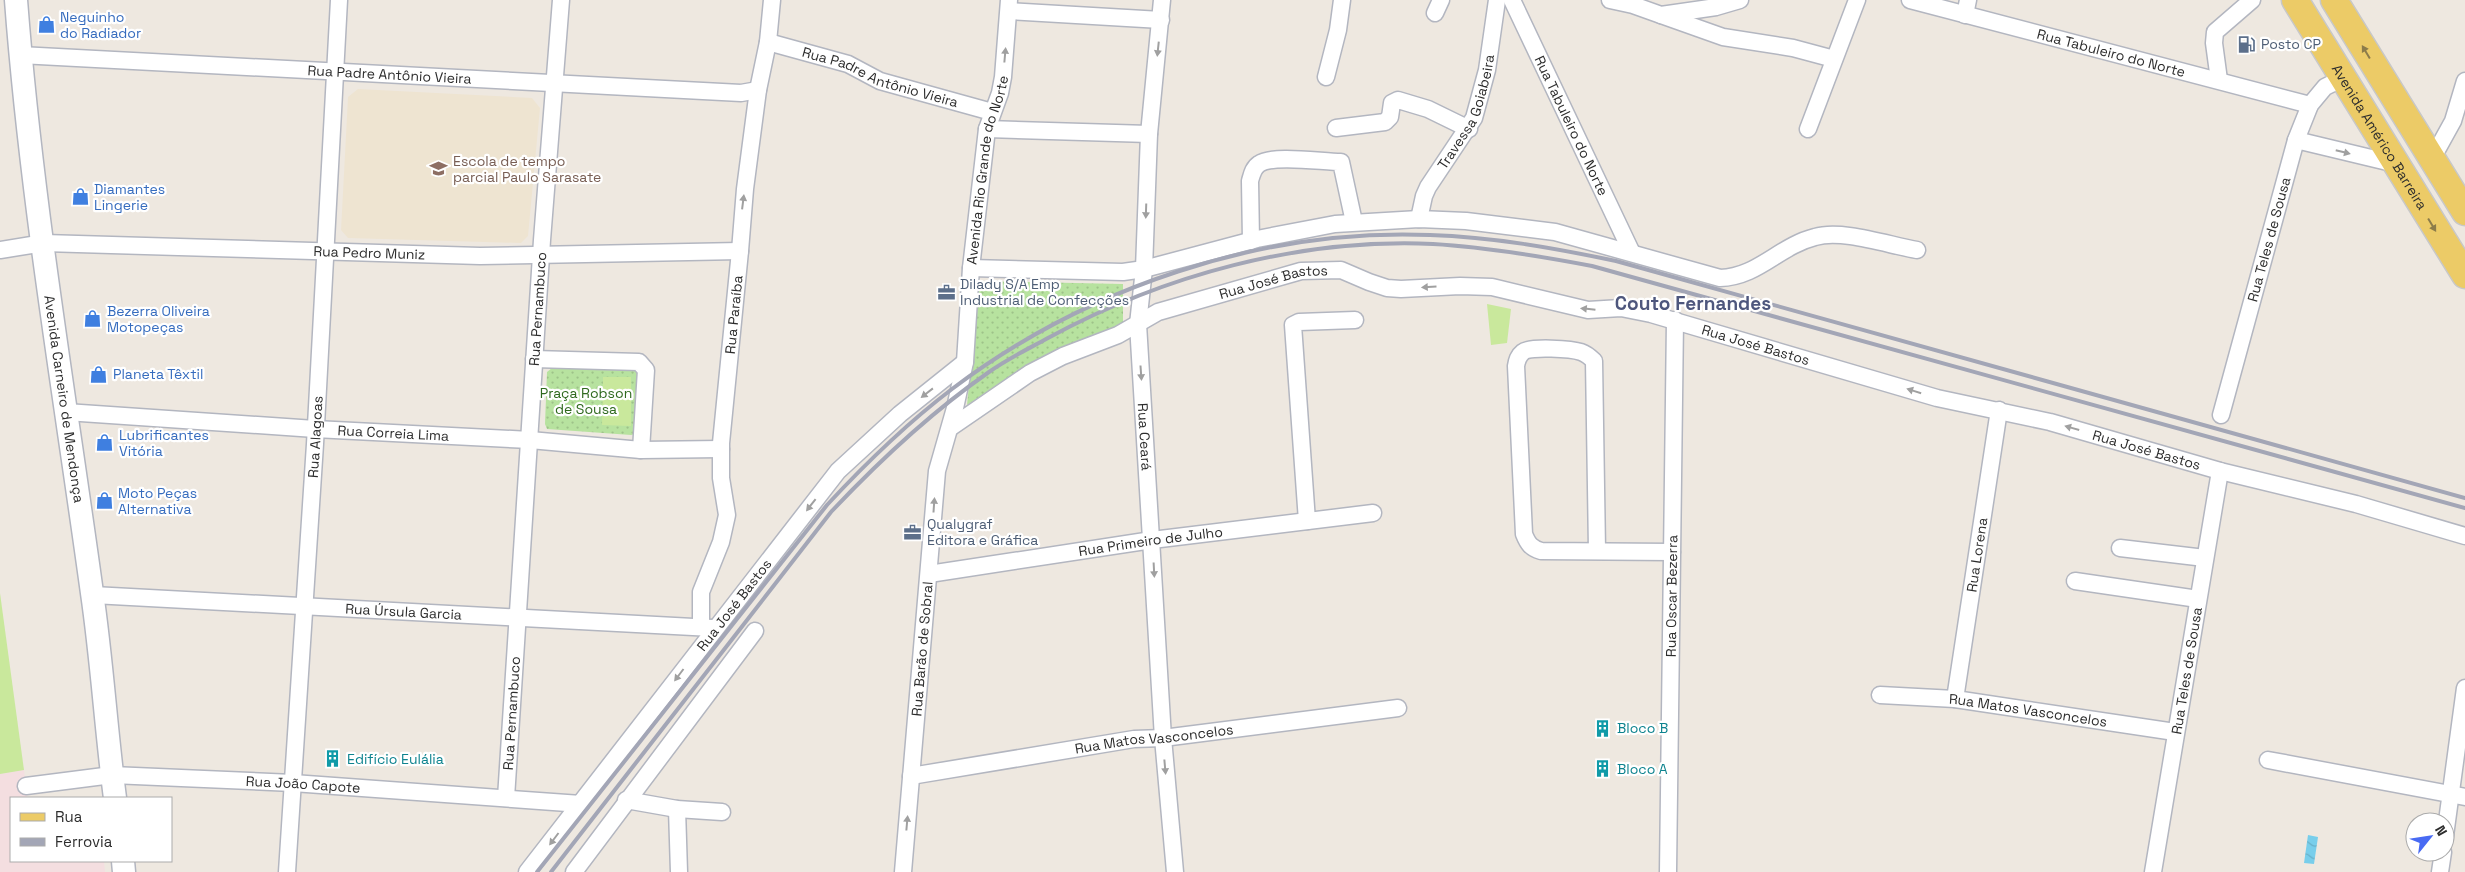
<svg xmlns="http://www.w3.org/2000/svg" width="2465" height="872" font-family="'Space Grotesk',sans-serif">
<defs>
<pattern id="grass-dots" width="8" height="8" patternUnits="userSpaceOnUse" patternTransform="scale(1.25)"><rect width="8" height="8" fill="#b7e29f"/><path d="M2 2h.1M6 6h.1" fill="none" stroke="#9ec289" stroke-width="1.8" stroke-linecap="round"/></pattern>
<pattern id="water-waves" width="16" height="10" patternUnits="userSpaceOnUse" patternTransform="scale(1.25)"><rect width="16" height="10" fill="#78ceeb"/><path d="M0 5q4-4 8 0t8 0" fill="none" stroke="#68b1ca"/></pattern>
</defs>
<rect width="100%" height="100%" fill="#eee8e0"/>
<polygon fill="#eee4d1" points="358,89 532,98 540,108 528,236 521,243 348,238 341,230 348,97"/>
<polygon fill="#f4dee0" points="24,770 27,798 11,798 11,861 104,861 105,872 0,872 0,774"/>
<g fill="url(#grass-dots)">
<polygon points="979,281 1123,284 1123,324 1010,378 967,405"/>
<polygon points="552,368 637,370 639,372 637,434 631,435 547,429 545,424 547,372"/>
</g>
<g fill="#c9e89c">
<polygon points="1487,304 1511,309 1507,343 1491,345"/>
<polygon points="603,377 631,377 631,426 602,425"/>
<polygon points="0,593 24,770 0,774"/>
</g>
<polygon fill="url(#water-waves)" points="2308,835 2318,837 2314,864 2304,863"/>
<g fill="none" stroke-linecap="round" stroke-linejoin="round">
<defs>
<g id="minor">
<path id="s1" d="M1162 0 1149 134 1144 269 1138 324 1163 738 1175 872"/>
<path id="s2" d="M1512 0 1631 251"/>
<polyline points="1610,0 1633,5 1661,15 1716,7 1740,0"/>
<path id="s3" d="M1910 0 2310 105"/>
<polyline points="1009,11 1161,20"/>
<polyline points="1435,13 1441,0"/>
<polyline points="1661,15 1723,37 1793,48 1834,59"/>
<polyline points="1965,15 1968,0"/>
<path id="s4" d="M768 42 848 64 880 81 992 112"/>
<path id="s5" d="M20 55 741 93 758 90"/>
<polyline points="1326,77 1338,30 1342,0"/>
<polyline points="2219,80 2214,43 2215,32 2252,0"/>
<polyline points="1336,128 1385,122 1390,117 1392,103 1398,100 1428,109 1469,129"/>
<polyline points="987,129 1149,134"/>
<polyline points="1808,129 1857,0"/>
<polyline points="2296,140 2396,164"/>
<polyline points="2432,159 2453,121 2465,81"/>
<path id="s6" d="M1419 219 1424 196 1428 187 1474 118 1487 70 1497 0"/>
<path d="M1251 241 1250 181C1252 174 1253 168 1259 164 1273 154 1322 162 1341 162L1354 222"/>
<path id="s7" d="M0 250 44 243 480 256 740 251"/>
<path d="M971 268 1123 272 1144 269 1257 239 1335 224 1419 219 1466 221 1555 232 1720 278C1758 277 1779 246 1815 237 1842 229 1888 245 1917 250"/>
<polyline points="534,359 639,362 646,370 641,450"/>
<path id="s8" d="M66 412 315 429 530 440 641 450 721 449"/>
<path id="s9" d="M2221 415 2296 140 2310 105 2325 87 2343 78"/>
<path id="s10" d="M950 428 1030 373 1063 356 1118 335 1158 312 1301 271 1341 270 1369 282 1387 288 1401 289 1460 286 1492 287 1588 310 1621 308 1651 314 1937 398 2050 422 2220 471 2356 504 2465 536"/>
<polyline points="1307,521 1293,325 1299,322 1355,320"/>
<polyline points="2120,548 2205,558"/>
<path d="M1597 550 1594 361C1590 357 1587 354 1581 352 1572 349 1530 346 1523 352 1518 356 1517 360 1516 366L1524 534C1528 544 1531 548 1541 551L1672 552"/>
<path id="s11" d="M929 574 1152 540 1373 513"/>
<polyline points="2075,581 2198,599"/>
<path id="s12" d="M93 595 712 628"/>
<path id="s13" d="M701 627V592L721 542 727 515 721 478V443L740 251 745 189 758 90 768 42 772 0"/>
<path id="s14" d="M1880 695 1955 699 2175 732"/>
<path id="s15" d="M1955 699 1999 410"/>
<polyline points="2268,760 2465,797"/>
<path id="s16" d="M911 776 1134 739 1163 738 1398 708"/>
<path id="s17" d="M26 786 112 775 293 783 581 804"/>
<path id="s18" d="M506 798 542 240 561 0"/>
<polyline points="626,800 677,809 722,812"/>
<polyline points="677,809 679,872"/>
<polyline points="2445,836 2465,688"/>
<path id="s19" d="M287 872 315 444 339 0"/>
<path id="s20" d="M527 872 838 471 900 414 965 362"/>
<polyline points="574,872 755,631"/>
<path id="s21" d="M903 872 937 471 955 408 965 362 971 268 987 129 1000 93 1003 77 1009 0"/>
<path id="s22" d="M1668 872 1675 320"/>
<path id="s23" d="M2153 872 2220 471"/>
<polyline points="2440,872 2443,852"/>
</g>
<g id="secondary">
<path id="s24" d="M16 0C31 199 65 396 92 593 102 661 106 730 115 798"/>
<polyline points="123,861 124,872"/>
</g>
<g id="primary">
<path id="s25" d="M2295 0 2465 275"/>
<polyline points="2334,0 2465,212"/>
</g>
</defs>
<use href="#minor" stroke="#b3b6c0" stroke-width="19"/>
<use href="#secondary" stroke="#b3b6c0" stroke-width="25"/>
<use href="#primary" stroke="#c8c8c8" stroke-width="29"/>
<use href="#minor" stroke="#fff" stroke-width="16"/>
<use href="#secondary" stroke="#fff" stroke-width="22"/>
<use href="#primary" stroke="#eccb67" stroke-width="26"/>
<g stroke="#a3a6b6" stroke-width="4">
<path d="M537 872 827 505C866 463 906 424 952 389 1086 288 1261 228 1430 235 1493 237 1554 248 1616 261L2465 498"/>
<path d="M551 872 831 512C880 460 930 413 989 372 1007 359 1028 349 1048 338 1164 275 1299 238 1433 244 1486 247 1539 256 1592 266L2465 508"/>
</g>
</g>
<defs><path id="oneway-solid" d="M-6-.8H1V-3.2L6.5 0L1 3.2V.8H-6Z" transform="scale(1.25)"/></defs>
<g fill="#a0a0a0">
<use href="#oneway-solid" transform="translate(1158 49) rotate(96)"/>
<use href="#oneway-solid" transform="translate(1005 55) rotate(-85)"/>
<use href="#oneway-solid" transform="translate(2343 152) rotate(14)"/>
<use href="#oneway-solid" transform="translate(743 202) rotate(-83)"/>
<use href="#oneway-solid" transform="translate(1146 211) rotate(92)"/>
<use href="#oneway-solid" transform="translate(1429 287) rotate(177)"/>
<use href="#oneway-solid" transform="translate(1588 309) rotate(-174)"/>
<use href="#oneway-solid" transform="translate(1141 373) rotate(86)"/>
<use href="#oneway-solid" transform="translate(1914 391) rotate(-163)"/>
<use href="#oneway-solid" transform="translate(927 393) rotate(142)"/>
<use href="#oneway-solid" transform="translate(2072 428) rotate(-164)"/>
<use href="#oneway-solid" transform="translate(811 505) rotate(128)"/>
<use href="#oneway-solid" transform="translate(934 505) rotate(-86)"/>
<use href="#oneway-solid" transform="translate(1154 570) rotate(87)"/>
<use href="#oneway-solid" transform="translate(679 675) rotate(127)"/>
<use href="#oneway-solid" transform="translate(1165 767) rotate(85)"/>
<use href="#oneway-solid" transform="translate(907 823) rotate(-85)"/>
<use href="#oneway-solid" transform="translate(554 839) rotate(127)"/>
</g>
<g fill="#8c7c4a">
<use href="#oneway-solid" transform="translate(2366 52) rotate(-121)"/>
<use href="#oneway-solid" transform="translate(2432 225) rotate(59)"/>
</g>
<defs>
<symbol id="shop-bare" viewBox="-9 -9 18 18"><path d="M-5-2.5h2.3a2.7 3.5 0 0 1 5.4 0H5L5.5 6h-11ZM-1.5-2.5h3a1.5 2.3 0 0 0-3 0Z" fill="#3f7fe0" stroke="#fff" stroke-width="2.5" paint-order="stroke"/></symbol>
<symbol id="fuel-bare" viewBox="-9 -9 18 18"><path d="M-5.5-6h7V0h2V4h1.3V-2.5L3-4.5l.8-.8L6-3V5H2.5V1h-1V6h-7ZM-4.2-4.7v3.2H.2V-4.7Z" fill="#5c6f8a" stroke="#fff" stroke-width="2.5" paint-order="stroke"/></symbol>
<symbol id="school-bare" viewBox="-9 -9 18 18"><path d="M0-5L7-2L0 1L-7-2ZM-4 1L0 2.5L4 1V4Q0 6-4 4Z" fill="#8d6e63" stroke="#fff" stroke-width="2.5" paint-order="stroke"/></symbol>
<symbol id="office-bare" viewBox="-9 -9 18 18"><path d="M-6-3h4V-5.5h4V-3h4V5H-6ZM-1-4.5V-3h2v-1.5ZM-6 0V1H6V0Z" fill="#5c6f8a" stroke="#fff" stroke-width="2.5" paint-order="stroke"/></symbol>
<symbol id="building-bare" viewBox="-9 -9 18 18"><path d="M-4-6H4V6H1V3H-1V6H-4ZM-2.5-4.3h1.7v1.8h-1.7ZM.8-4.3h1.7v1.8H.8ZM-2.5-1h1.7V.8h-1.7ZM.8-1h1.7V.8H.8Z" fill="#0f9aa8" stroke="#fff" stroke-width="2.5" paint-order="stroke"/></symbol>
</defs>
<g fill-rule="evenodd">
<use href="#shop-bare" x="34" y="12" width="25" height="25"/>
<use href="#fuel-bare" x="2234" y="32" width="25" height="25"/>
<use href="#school-bare" x="426" y="156" width="25" height="25"/>
<use href="#shop-bare" x="68" y="184" width="25" height="25"/>
<use href="#office-bare" x="934" y="280" width="25" height="25"/>
<use href="#shop-bare" x="80" y="306" width="25" height="25"/>
<use href="#shop-bare" x="86" y="362" width="25" height="25"/>
<use href="#shop-bare" x="92" y="430" width="25" height="25"/>
<use href="#shop-bare" x="92" y="488" width="25" height="25"/>
<use href="#office-bare" x="900" y="520" width="25" height="25"/>
<use href="#building-bare" x="1590" y="716" width="25" height="25"/>
<use href="#building-bare" x="320" y="746" width="25" height="25"/>
<use href="#building-bare" x="1590" y="756" width="25" height="25"/>
</g>
<g text-anchor="middle" stroke-width="4.5" stroke-linejoin="round" paint-order="stroke">
<g font-size="14" fill="#366cbe" stroke="#fff" text-anchor="start">
<text x="60" y="22">Neguinho<tspan x="60" dy="16">do Radiador</tspan></text>
<text x="94" y="194">Diamantes<tspan x="94" dy="16">Lingerie</tspan></text>
<text x="107" y="316">Bezerra Oliveira<tspan x="107" dy="16">Motopeças</tspan></text>
<text x="113" y="379">Planeta Têxtil</text>
<text x="119" y="440">Lubrificantes<tspan x="119" dy="16">Vitória</tspan></text>
<text x="118" y="498">Moto Peças<tspan x="118" dy="16">Alternativa</tspan></text>
</g>
<g font-size="14" fill="#4e5e75" stroke="#fff" text-anchor="start">
<text x="2261" y="49">Posto CP</text>
<text x="960" y="289">Dilady S/A Emp<tspan x="960" dy="16">Industrial de Confecções</tspan></text>
<text x="927" y="529">Qualygraf<tspan x="927" dy="16">Editora e Gráfica</tspan></text>
</g>
<g font-size="14" fill="#2d2d2d" stroke="#fff">
<text dy="5" stroke="none"><textPath href="#s3" startOffset="208">Rua Tabuleiro do Norte</textPath></text>
<text dy="5" stroke="none"><textPath href="#s5" startOffset="370">Rua Padre Antônio Vieira</textPath></text>
<text dy="5" stroke="none"><textPath href="#s4" startOffset="118">Rua Padre Antônio Vieira</textPath></text>
<text dy="5" stroke="none"><textPath href="#s6" startOffset="119">Travessa Goiabeira</textPath></text>
<text dy="5" stroke="none"><textPath href="#s2" startOffset="139">Rua Tabuleiro do Norte</textPath></text>
<text dy="5" stroke="none"><textPath href="#s25" startOffset="161">Avenida Américo Barreira</textPath></text>
<text dy="5" stroke="none"><textPath href="#s21" startOffset="709">Avenida Rio Grande do Norte</textPath></text>
<text dy="5" stroke="none"><textPath href="#s9" startOffset="182">Rua Teles de Sousa</textPath></text>
<text dy="5" stroke="none"><textPath href="#s7" startOffset="370">Rua Pedro Muniz</textPath></text>
<text dy="5" stroke="none"><textPath href="#s10" startOffset="359">Rua José Bastos</textPath></text>
<text dy="5" stroke="none"><textPath href="#s18" startOffset="490">Rua Pernambuco</textPath></text>
<text dy="5" stroke="none"><textPath href="#s13" startOffset="318">Rua Paraíba</textPath></text>
<text dy="5" stroke="none"><textPath href="#s10" startOffset="854">Rua José Bastos</textPath></text>
<text dy="5" stroke="none"><textPath href="#s24" startOffset="402">Avenida Carneiro de Mendonça</textPath></text>
<text dy="5" stroke="none"><textPath href="#s8" startOffset="328">Rua Correia Lima</textPath></text>
<text dy="5" stroke="none"><textPath href="#s19" startOffset="436">Rua Alagoas</textPath></text>
<text dy="5" stroke="none"><textPath href="#s1" startOffset="438">Rua Ceará</textPath></text>
<text dy="5" stroke="none"><textPath href="#s10" startOffset="1259">Rua José Bastos</textPath></text>
<text dy="5" stroke="none"><textPath href="#s11" startOffset="224">Rua Primeiro de Julho</textPath></text>
<text dy="5" stroke="none"><textPath href="#s15" startOffset="146">Rua Lorena</textPath></text>
<text dy="5" stroke="none"><textPath href="#s22" startOffset="276">Rua Oscar Bezerra</textPath></text>
<text dy="5" stroke="none"><textPath href="#s20" startOffset="338">Rua José Bastos</textPath></text>
<text dy="5" stroke="none"><textPath href="#s12" startOffset="311">Rua Úrsula Garcia</textPath></text>
<text dy="5" stroke="none"><textPath href="#s21" startOffset="224">Rua Barão de Sobral</textPath></text>
<text dy="5" stroke="none"><textPath href="#s23" startOffset="204">Rua Teles de Sousa</textPath></text>
<text dy="5" stroke="none"><textPath href="#s14" startOffset="149">Rua Matos Vasconcelos</textPath></text>
<text dy="5" stroke="none"><textPath href="#s18" startOffset="85">Rua Pernambuco</textPath></text>
<text dy="5" stroke="none"><textPath href="#s16" startOffset="246">Rua Matos Vasconcelos</textPath></text>
<text dy="5" stroke="none"><textPath href="#s17" startOffset="278">Rua João Capote</textPath></text>
</g>
<g font-size="14" fill="#785e54" stroke="#fff" text-anchor="start">
<text x="453" y="166">Escola de tempo<tspan x="453" dy="16">parcial Paulo Sarasate</tspan></text>
</g>
<g font-size="14" fill="#2f691e" stroke="#fff">
<text x="586" y="398">Praça Robson<tspan x="586" dy="16">de Sousa</tspan></text>
</g>
<g font-size="14" fill="#0d838f" stroke="#fff" text-anchor="start">
<text x="1617" y="733">Bloco B</text>
<text x="347" y="764">Edifício Eulália</text>
<text x="1617" y="774">Bloco A</text>
</g>
<g font-size="19" font-weight="bold" fill="#4e577d" stroke="#fff">
<text x="1693" y="310">Couto Fernandes</text>
</g>
</g>
<rect x="10" y="797" width="162" height="65" fill="#ffffff" stroke="#ababab"/>
<rect x="20" y="813" width="25" height="8" fill="#eccb67" stroke="#ababab"/>
<text x="55" y="822" font-size="15" fill="#2d2d2d">Rua</text>
<rect x="20" y="838" width="25" height="8" fill="#a3a6b6" stroke="#ababab"/>
<text x="55" y="847" font-size="15" fill="#2d2d2d">Ferrovia</text>
<g transform="translate(2430 837) rotate(60)"><circle r="24" fill="#ffffff" stroke="#ababab"/>
<path d="M0-4L9 19L0 12L-9 19Z" fill="#486af3"/>
<text y="-8" font-size="14" font-weight="bold" text-anchor="middle" fill="#2d2d2d">N</text>
</g>
</svg>
